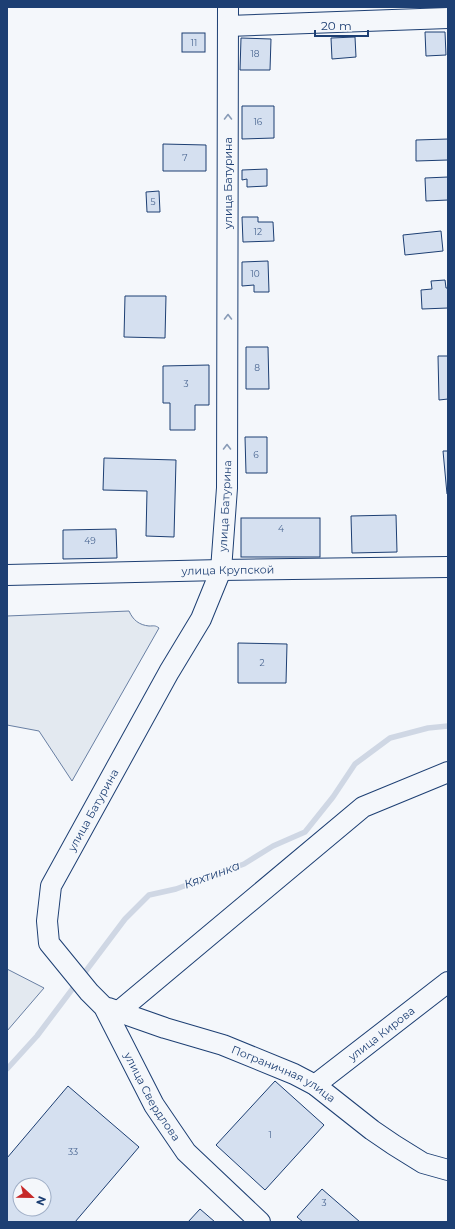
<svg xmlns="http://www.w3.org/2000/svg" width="455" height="1229" font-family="Montserrat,sans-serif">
<rect width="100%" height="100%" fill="#f4f7fb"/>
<g fill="#e3e9f0" stroke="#687fa3">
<path d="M129 611C133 620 139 625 149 626 154 626 155 625 159 628L72 781 39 731 7 725V616Z"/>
<polygon points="7,969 44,988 7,1031"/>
</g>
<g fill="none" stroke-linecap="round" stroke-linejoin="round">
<polyline stroke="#cfd7e4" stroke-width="5.5" points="7,1069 37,1036 125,919 149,895 176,889 244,864 273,846 305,832 333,797 355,764 390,738 428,728 448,726"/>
</g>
<g fill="#d5e0f0" stroke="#1d3f73" fill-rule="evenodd">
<polygon points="425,32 445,32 446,55 426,56"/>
<rect x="182" y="33" width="23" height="19"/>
<polygon points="355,37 356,57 332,59 331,38"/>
<polygon points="241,38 271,39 270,70 240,70"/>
<polygon points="242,106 274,106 274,138 242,139"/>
<polygon points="448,139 448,160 416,161 416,140"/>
<polygon points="163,144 206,145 206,171 163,171"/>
<polygon points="267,169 267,186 247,187 247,179 242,180 242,170"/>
<polygon points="448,177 448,200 426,201 425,178"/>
<polygon points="159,191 160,212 147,212 146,192"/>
<polygon points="242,217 258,217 258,222 273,222 274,241 243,242"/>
<polygon points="441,231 443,251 405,255 403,235"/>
<polygon points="268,261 269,292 254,292 254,285 242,286 242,262"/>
<polygon points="445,280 446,288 448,288 448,308 422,309 421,290 432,289 431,281"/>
<polygon points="125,296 166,296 165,338 124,337"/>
<polygon points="246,347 268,347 269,389 246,389"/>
<polygon points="438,356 448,356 448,399 439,400"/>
<polygon points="209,365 209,405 195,405 195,430 170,430 170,403 163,403 163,366"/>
<polygon points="245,437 267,437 267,473 246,473"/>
<polygon points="443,451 448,451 448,493 447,494"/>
<polygon points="104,458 176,460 174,537 146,536 147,491 103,490"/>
<polygon points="396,515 397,552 352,553 351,516"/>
<rect x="241" y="518" width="79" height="39"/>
<polygon points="116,529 117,558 63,559 63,530"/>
<polygon points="238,643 287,644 286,683 238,683"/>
<polygon points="275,1081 324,1125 265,1190 216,1145"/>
<path d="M68 1086 139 1147 75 1222H7V1158ZM20 1185H44V1209H20Z"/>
<polygon points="322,1189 360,1222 303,1222 297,1217"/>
<polygon points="200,1209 215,1222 188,1222"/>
</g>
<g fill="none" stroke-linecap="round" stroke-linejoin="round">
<defs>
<g id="minor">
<path id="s1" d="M228 7 227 488 221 570 201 619 169 672 51 886 47 921 49 943 89 992 104 1007 154 1105 186 1152 260 1222"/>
<polyline points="228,26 448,18"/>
<path id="s2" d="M7 575 221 570 448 567"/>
<path id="s3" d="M108 1008 165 1028 223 1045 294 1074 315 1085 372 1130 394 1145 423 1163 448 1170"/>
<polyline points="118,1012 363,807 448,772"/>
<path id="s4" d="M315 1085 448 982"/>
</g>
</defs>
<use href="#minor" stroke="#1d3f73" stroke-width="22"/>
<use href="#minor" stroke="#f4f7fb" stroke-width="20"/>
</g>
<defs><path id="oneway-chevron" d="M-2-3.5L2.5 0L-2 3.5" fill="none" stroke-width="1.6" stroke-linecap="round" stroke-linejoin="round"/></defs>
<g stroke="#889bb7">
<use href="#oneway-chevron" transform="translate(228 117) rotate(-90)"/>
<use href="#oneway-chevron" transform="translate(228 317) rotate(-90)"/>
<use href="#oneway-chevron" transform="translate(227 447) rotate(-90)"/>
</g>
<g text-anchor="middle" stroke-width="3" stroke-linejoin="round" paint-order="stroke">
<g font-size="9" fill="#4b6792">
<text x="194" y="46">11</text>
<text x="255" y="57">18</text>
<text x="258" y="125">16</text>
<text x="185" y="161">7</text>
<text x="153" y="205">5</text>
<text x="258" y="235">12</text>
<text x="255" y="277">10</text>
<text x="257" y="371">8</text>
<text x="186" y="387">3</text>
<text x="256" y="458">6</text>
<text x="281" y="532">4</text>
<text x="90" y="544">49</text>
<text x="262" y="666">2</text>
<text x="270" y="1138">1</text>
<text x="73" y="1155">33</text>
<text x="324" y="1206">3</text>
</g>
<g font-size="11" fill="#1d3f73" stroke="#f4f7fb">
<text transform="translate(228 183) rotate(-90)" y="4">улица Батурина</text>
<text transform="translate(225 506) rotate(-87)" y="4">улица Батурина</text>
<text dy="4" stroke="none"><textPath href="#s2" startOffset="221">улица Крупской</textPath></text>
<text transform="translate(93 810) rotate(-61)" y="4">улица Батурина</text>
<text dy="4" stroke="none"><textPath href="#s4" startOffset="84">улица Кирова</textPath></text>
<text dy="4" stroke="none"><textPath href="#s3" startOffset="188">Пограничная улица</textPath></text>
<text dy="4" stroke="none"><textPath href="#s1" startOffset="1166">улица Свердлова</textPath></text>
</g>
<g font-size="12" font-style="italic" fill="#1d3f73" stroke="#f4f7fb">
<text transform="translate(212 875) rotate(-20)" y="4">Кяхтинка</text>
</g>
</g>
<rect width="455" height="1229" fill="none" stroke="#1d3f73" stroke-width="16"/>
<g transform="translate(32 1197) rotate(112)"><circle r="19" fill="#f4f7fb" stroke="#9eadc5"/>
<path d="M0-3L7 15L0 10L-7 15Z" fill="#c62828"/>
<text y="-6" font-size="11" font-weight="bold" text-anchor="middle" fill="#1d3f73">N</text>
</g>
<path d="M315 30v6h53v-6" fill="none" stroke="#1d3f73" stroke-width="2"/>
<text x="321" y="30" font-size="12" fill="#1d3f73" stroke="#f4f7fb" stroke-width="3" paint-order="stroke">20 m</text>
</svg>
